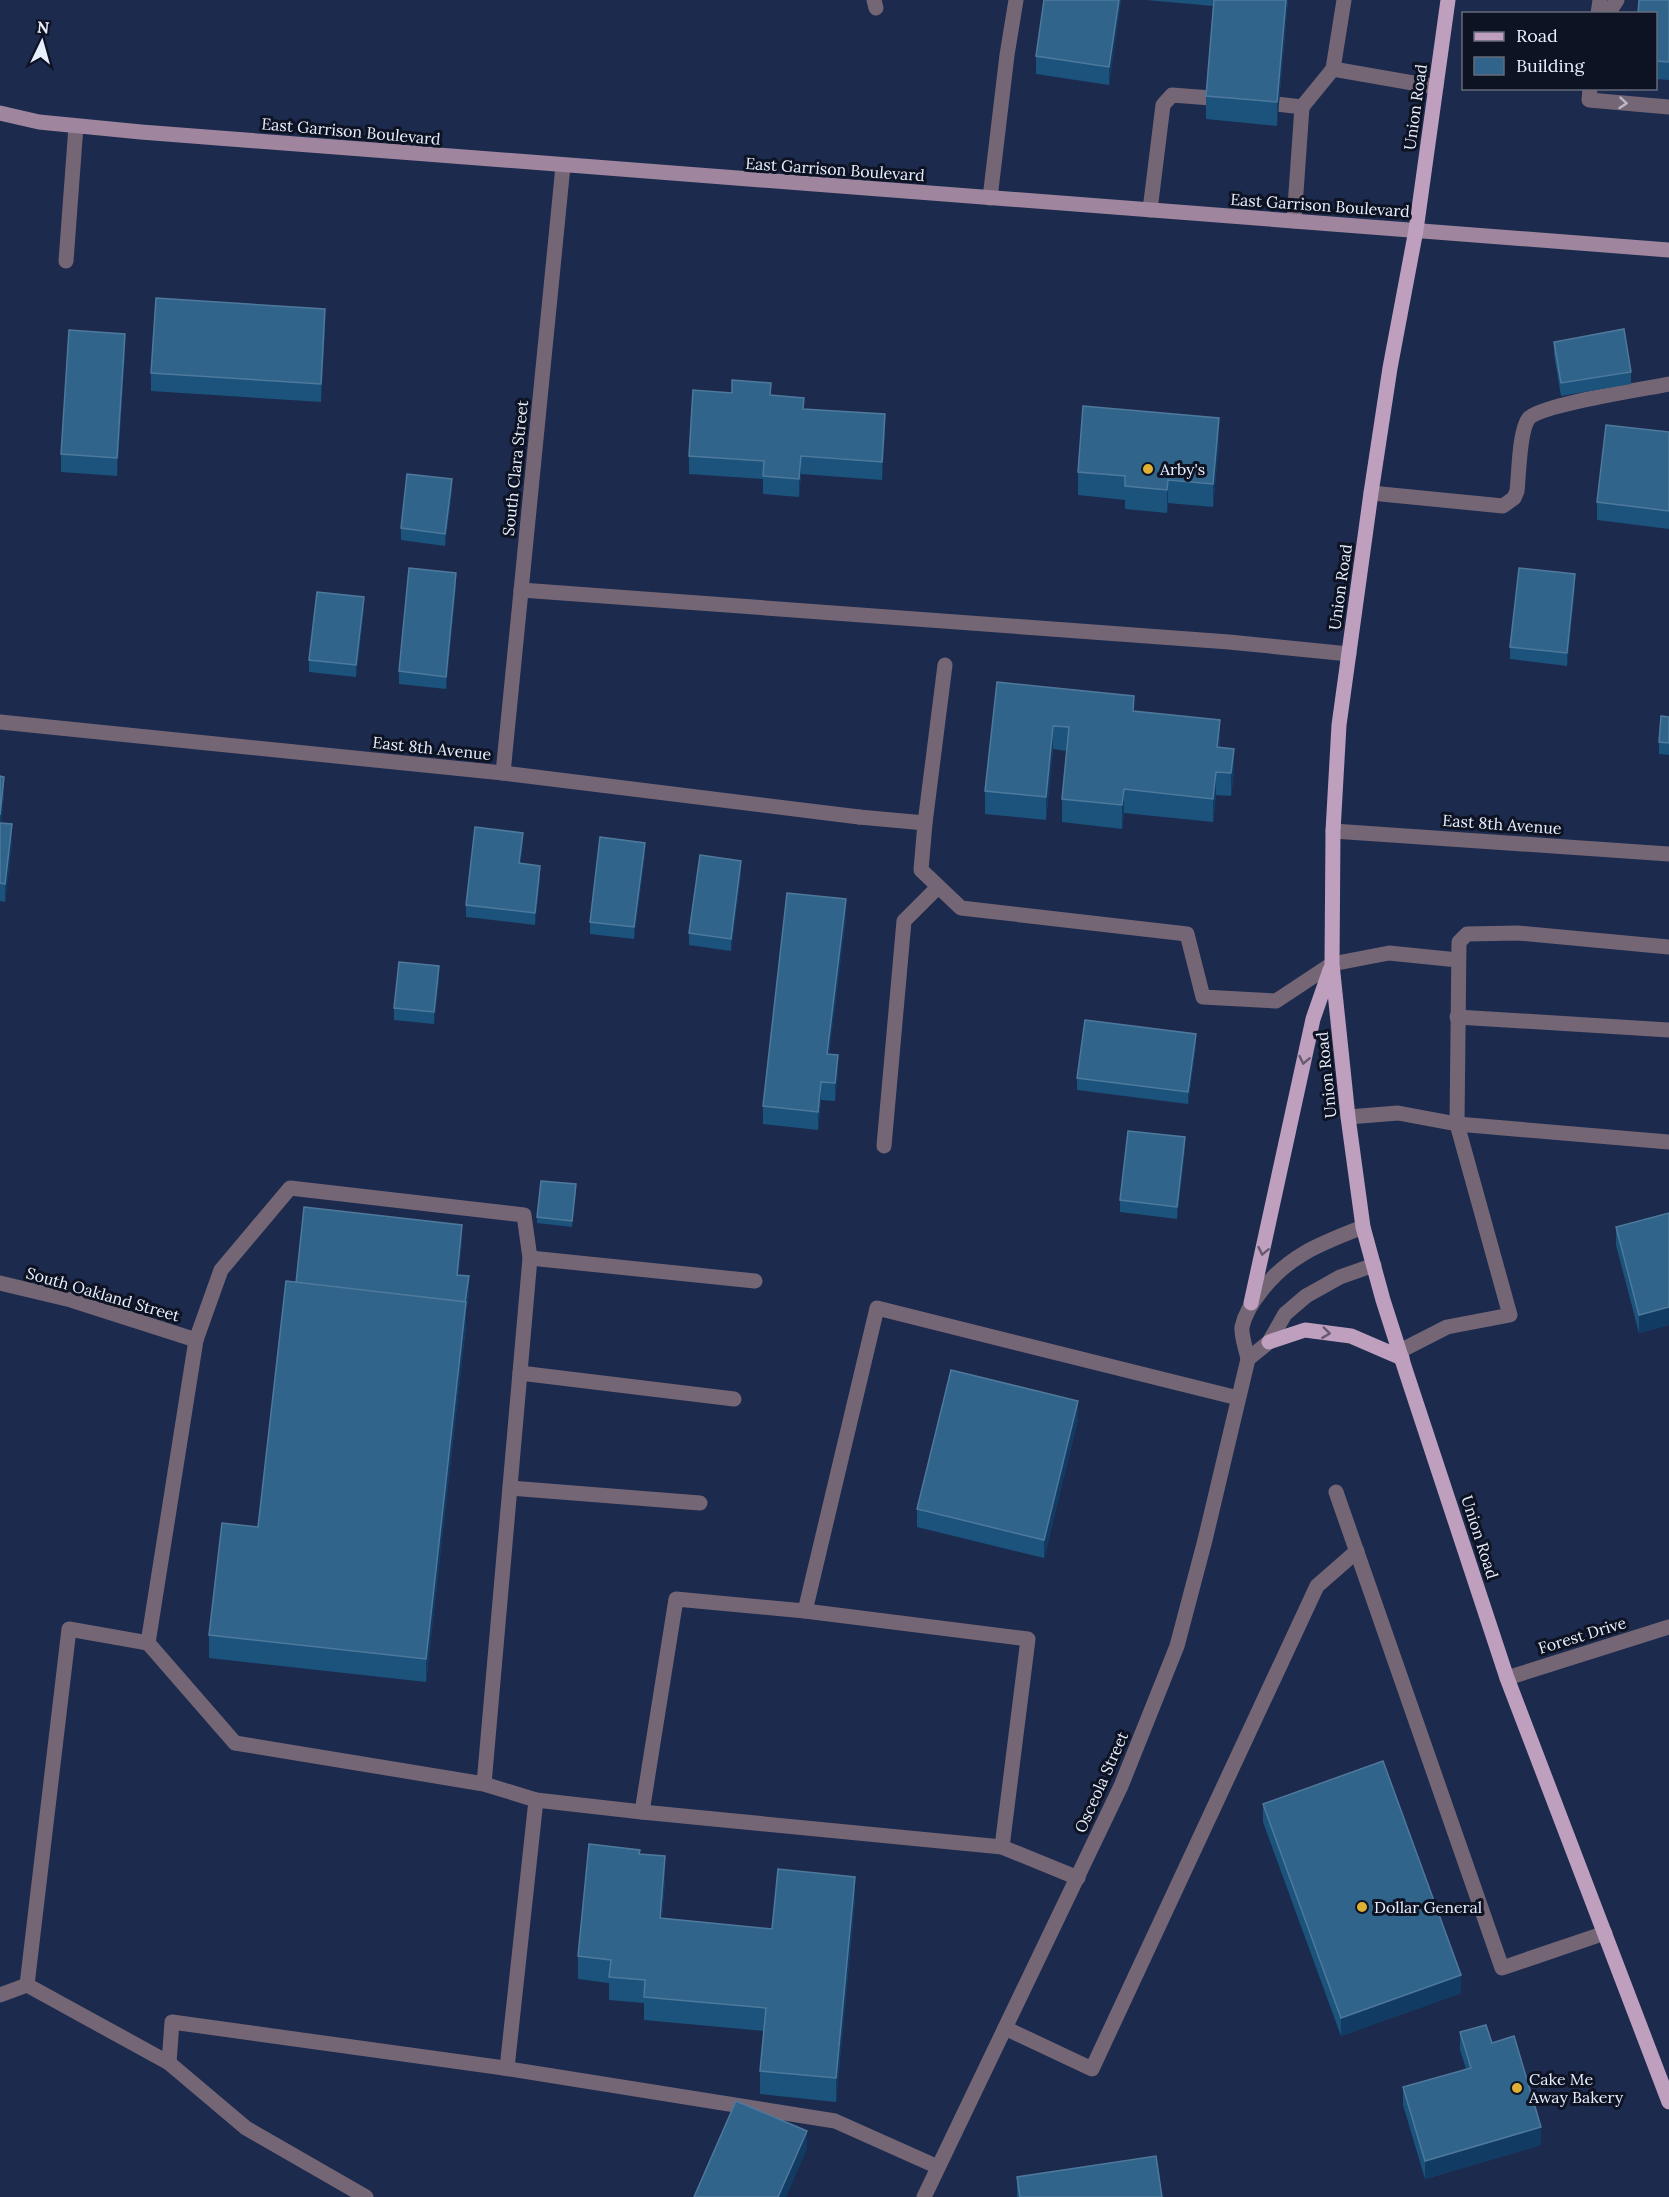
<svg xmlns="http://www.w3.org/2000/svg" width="1669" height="2197" font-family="Lora,serif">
<rect width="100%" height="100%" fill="#1c2a4d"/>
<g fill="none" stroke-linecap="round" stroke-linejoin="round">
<g stroke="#756675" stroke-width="15">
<polyline points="1344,0 1333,69 1436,87"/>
<polyline points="1598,14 1600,0"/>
<polyline points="1608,14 1617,0"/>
<polyline points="1590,88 1589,100 1669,107"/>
<polyline points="1259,102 1302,107 1294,221"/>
<polyline points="1302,107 1333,69"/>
<polyline points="990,198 1007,55 1016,0"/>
<polyline points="1150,210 1163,105 1172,95 1224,99"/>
<polyline points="66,261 76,126"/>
<path d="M1371 493 1503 506 1514 498 1517 491C1519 475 1519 430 1529 418 1543 404 1644 389 1669 384"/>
<polyline points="521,590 1229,642 1349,654"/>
<polyline points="859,817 925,823 921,870 961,908 1187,934 1203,997 1276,1001 1332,964 1389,953 1458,960"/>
<polyline points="925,823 945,665"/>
<polyline points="1457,1017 1669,1030"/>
<polyline points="1348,1117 1398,1113 1457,1124 1669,1142"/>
<polyline points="884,1146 904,921 938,887"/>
<polyline points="530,1258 755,1281"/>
<polyline points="1400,1351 1447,1327 1510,1315 1457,1124 1459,942 1467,934 1518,933 1669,947"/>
<polyline points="520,1373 734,1399"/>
<polyline points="510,1488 700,1503"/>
<polyline points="1336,1492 1502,1968 1605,1933"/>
<polyline points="484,1784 530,1258 524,1215 290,1188 221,1270 196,1340 148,1643 235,1743 484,1784 536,1800 642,1812 676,1599 805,1611"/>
<polyline points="642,1812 1002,1847"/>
<polyline points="1078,1878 1002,1847 1028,1639 805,1611 877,1308 1238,1398"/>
<polyline points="27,1985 169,2063 246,2128 366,2197"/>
<polyline points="0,1995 27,1985 69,1629 148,1643"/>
<polyline points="1005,2028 1092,2069 1317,1586 1357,1551"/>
<polyline points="169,2063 172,2022 497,2067 835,2121 938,2167"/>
<polyline points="507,2068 536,1800"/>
</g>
<g stroke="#756675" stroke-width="15">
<polyline points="874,0 876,8"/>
<polyline points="0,722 503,773 859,817"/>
<polyline points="503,773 563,166"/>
<polyline points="1333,831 1669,854"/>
<polyline points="0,1283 71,1300 196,1340"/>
<polyline points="1248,1359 1269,1342 1285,1314 1306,1296 1340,1277 1374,1265"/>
<polyline points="1507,1678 1669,1627"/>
<path d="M924 2197 1121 1786 1177 1646 1205 1540 1248 1359C1246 1349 1241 1336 1242 1327 1245 1313 1253 1301 1262 1290 1290 1254 1323 1243 1363 1227"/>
</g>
<polyline stroke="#9f869e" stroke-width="15" points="0,113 39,122 141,132 1669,250"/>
<g stroke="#bf9fbe" stroke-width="15">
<polyline points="1448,0 1416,230 1390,368 1371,493 1339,725 1333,831 1332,964 1348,1117 1363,1227 1383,1300 1406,1372 1507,1678 1669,2102"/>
<polyline points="1251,1303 1313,1019 1330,970"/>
<polyline points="1269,1342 1305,1330 1351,1336 1402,1358"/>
</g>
</g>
<g fill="#1b537c">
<polygon points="1044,0 1121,0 1109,85 1036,74 1036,56"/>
<polygon points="1146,0 1288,0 1277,126 1206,119 1206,96 1213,6"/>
<polygon points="1669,0 1669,80 1656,79 1656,14"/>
<polygon points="325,327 321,402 151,391 151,373"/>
<polygon points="1554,342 1631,372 1631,384 1561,396 1554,354"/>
<polygon points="125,352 117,476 61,472 61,454"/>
<polygon points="771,395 804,409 885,432 882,480 801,474 799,497 763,494 763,479 689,474 689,456"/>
<polygon points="1669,432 1669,529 1597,520 1597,502"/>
<polygon points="1219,442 1213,507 1168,503 1167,513 1125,509 1125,500 1078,495 1078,472"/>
<polygon points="452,492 445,546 401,540 401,528"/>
<polygon points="456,585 446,689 399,684 399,671"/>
<polygon points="1575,586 1567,666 1510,659 1510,647"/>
<polygon points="364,609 356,677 309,672 309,660"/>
<polygon points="997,682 1134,711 1220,743 1219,747 1234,772 1231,796 1216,795 1213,822 1124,813 1122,829 1062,822 1062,799 1067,751 1053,749 1046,820 985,814 985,791"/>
<polygon points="1669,717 1669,755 1659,754 1659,742"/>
<polygon points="0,776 4,795 1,823 12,842 5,902 0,901"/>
<polygon points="523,845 520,864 540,878 535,925 466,917 466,905"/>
<polygon points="645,855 634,939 590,934 590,922"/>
<polygon points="741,873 731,951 689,945 689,933"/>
<polygon points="846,917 829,1054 838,1073 835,1101 821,1100 818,1130 763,1124 763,1106"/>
<polygon points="439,979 434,1024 394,1020 394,1008"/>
<polygon points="1196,1046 1188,1104 1077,1090 1077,1078"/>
<polygon points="1185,1149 1177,1219 1120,1212 1120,1200"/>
<polygon points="576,1191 572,1227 537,1223 537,1217"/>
<polygon points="1669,1213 1669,1325 1639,1333 1616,1245 1616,1227"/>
<polygon points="462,1243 458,1276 469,1294 466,1311 466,1325 426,1682 209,1658 209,1635 258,1527"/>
<polygon points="1078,1419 1044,1558 917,1527 917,1509"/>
<polygon points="1263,1804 1461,1993 1341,2036 1263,1822"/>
<polygon points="640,1854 665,1880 662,1918 772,1929 855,1900 836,2102 760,2094 760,2071 764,2031 644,2020 644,2003 609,2000 609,1983 578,1979 578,1956"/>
<polygon points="1460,2032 1492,2043 1541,2145 1425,2179 1403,2105 1403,2087 1466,2069 1460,2050"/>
<polygon points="1017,2177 1162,2197 1017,2197"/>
</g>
<g fill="#123b63">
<polygon points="1119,0 1121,0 1109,85 1109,67"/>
<polygon points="1286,0 1288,0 1277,126 1277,102"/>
<polygon points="325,309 325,327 321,402 321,384"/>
<polygon points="125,334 125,352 117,476 117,458"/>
<polygon points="885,414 885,432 882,480 882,462"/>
<polygon points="1219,418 1219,442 1213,507 1213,484"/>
<polygon points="801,456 801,474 799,497 799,479"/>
<polygon points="452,479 452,492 445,546 445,534"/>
<polygon points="1168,480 1168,503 1167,513 1167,490"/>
<polygon points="456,573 456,585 446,689 446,677"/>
<polygon points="1575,574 1575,586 1567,666 1567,653"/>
<polygon points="364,597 364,609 356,677 356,665"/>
<polygon points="1220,720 1220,743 1217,770 1217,747"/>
<polygon points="1053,726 1053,749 1046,820 1046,797"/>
<polygon points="1234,749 1234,772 1231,796 1231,773"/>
<polygon points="1216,772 1216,795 1213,822 1213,799"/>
<polygon points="4,777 4,795 0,833 0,815"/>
<polygon points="1124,789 1124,813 1122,829 1122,805"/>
<polygon points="12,824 12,842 5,902 5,884"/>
<polygon points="523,833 523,845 519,876 519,863"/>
<polygon points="645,843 645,855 634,939 634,927"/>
<polygon points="741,861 741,873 731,951 731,939"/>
<polygon points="540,866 540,878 535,925 535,913"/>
<polygon points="846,899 846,917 827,1072 827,1054"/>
<polygon points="439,966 439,979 434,1024 434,1012"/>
<polygon points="1196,1034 1196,1046 1188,1104 1188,1092"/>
<polygon points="838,1055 838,1073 835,1101 835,1083"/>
<polygon points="821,1082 821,1100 818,1130 818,1112"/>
<polygon points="1185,1137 1185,1149 1177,1219 1177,1207"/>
<polygon points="462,1225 462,1243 457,1293 457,1275"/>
<polygon points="469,1276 469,1294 466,1311 466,1325 426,1682 426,1659"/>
<polygon points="1669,1307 1669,1325 1639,1333 1639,1315"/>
<polygon points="1078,1401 1078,1419 1044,1558 1044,1540"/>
<polygon points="665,1856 665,1880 660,1941 660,1918"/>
<polygon points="855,1877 855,1900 836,2102 836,2078"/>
<polygon points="1461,1975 1461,1993 1341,2036 1341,2018"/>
<polygon points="1541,2127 1541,2145 1425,2179 1425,2161"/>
<polygon points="807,2131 807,2149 786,2197 778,2197"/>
</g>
<g fill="#31648a" stroke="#4e799c" stroke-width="1.5">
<polygon points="1044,0 1119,0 1109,67 1036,56"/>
<polygon points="1214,0 1286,0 1277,102 1206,96"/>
<polygon points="1639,0 1669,0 1669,62 1656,61 1656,14 1638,14"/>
<polygon points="156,298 325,309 321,384 151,373"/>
<polygon points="1624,329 1631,372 1561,383 1554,342"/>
<polygon points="69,330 125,334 117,458 61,454"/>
<polygon points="732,380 771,383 770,395 804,398 803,409 885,414 882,462 801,456 799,479 763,476 764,461 689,456 693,390 732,393"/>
<polygon points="1083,406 1219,418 1213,484 1168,480 1167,490 1125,486 1125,476 1078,472"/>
<polygon points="1606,425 1669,432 1669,511 1597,502"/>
<polygon points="407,474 452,479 445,534 401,528"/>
<polygon points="409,568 456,573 446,677 399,671"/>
<polygon points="1519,568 1575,574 1567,653 1510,647"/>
<polygon points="317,592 364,597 356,665 309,660"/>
<polygon points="997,682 1134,696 1133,711 1220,720 1217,747 1234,749 1231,773 1216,772 1213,799 1124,789 1122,805 1062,799 1069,727 1053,726 1046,797 985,791"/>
<polygon points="1661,716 1669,717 1669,743 1659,742"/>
<polygon points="0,776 4,777 0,815"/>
<polygon points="0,823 12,824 5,884 0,883"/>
<polygon points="475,827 523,833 519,863 540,866 535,913 466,905"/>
<polygon points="600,837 645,843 634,927 590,922"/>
<polygon points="700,855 741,861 731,939 689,933"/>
<polygon points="787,893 846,899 827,1054 838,1055 835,1083 821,1082 818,1112 763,1106"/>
<polygon points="399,962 439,966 434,1012 394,1008"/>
<polygon points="1085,1020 1196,1034 1188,1092 1077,1078"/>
<polygon points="1128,1131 1185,1137 1177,1207 1120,1200"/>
<polygon points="541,1181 576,1184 572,1221 537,1217"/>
<polygon points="304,1207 462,1225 457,1275 469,1276 465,1302 296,1283"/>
<polygon points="1669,1213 1669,1307 1639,1315 1616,1227"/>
<polygon points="286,1281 466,1302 426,1659 209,1635 222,1523 258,1527"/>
<polygon points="951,1370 1078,1401 1044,1540 917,1509"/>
<polygon points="1383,1761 1461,1975 1341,2018 1263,1804"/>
<polygon points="589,1844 640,1850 639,1854 665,1856 660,1918 772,1929 778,1869 855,1877 836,2078 760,2071 766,2008 644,1997 645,1980 609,1977 611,1960 578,1956"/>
<polygon points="1486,2025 1492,2043 1514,2036 1541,2127 1425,2161 1403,2087 1471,2068 1460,2032"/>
<polygon points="736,2101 807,2131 778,2197 694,2197"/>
<polygon points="1156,2156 1162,2197 1020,2197 1017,2177"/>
</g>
<defs><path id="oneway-chevron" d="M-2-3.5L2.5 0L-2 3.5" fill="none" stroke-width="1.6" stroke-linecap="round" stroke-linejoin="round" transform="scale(1.5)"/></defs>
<use stroke="#bab8c7" href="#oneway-chevron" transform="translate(1623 103) rotate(5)"/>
<g stroke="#665970">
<use href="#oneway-chevron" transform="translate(1304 1060) rotate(102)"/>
<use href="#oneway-chevron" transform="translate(1263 1251) rotate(102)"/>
<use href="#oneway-chevron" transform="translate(1326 1333) rotate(7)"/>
</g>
<g fill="#e0b034" stroke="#0d1323" stroke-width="2">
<circle cx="1148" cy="469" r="6"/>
<circle cx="1362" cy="1907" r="6"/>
<circle cx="1517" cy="2088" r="6"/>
</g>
<g text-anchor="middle" stroke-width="6" stroke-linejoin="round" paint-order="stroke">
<g font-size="16" fill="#e8effd" stroke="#0d1323">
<text transform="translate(1415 107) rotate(-82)" y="6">Union Road</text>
<text transform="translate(351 131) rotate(5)" y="6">East Garrison Boulevard</text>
<text transform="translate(835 169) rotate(4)" y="6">East Garrison Boulevard</text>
<text transform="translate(1320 205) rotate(4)" y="6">East Garrison Boulevard</text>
<text transform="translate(515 468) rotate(-84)" y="6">South Clara Street</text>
<text transform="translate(1340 587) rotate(-82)" y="6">Union Road</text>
<text transform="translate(432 748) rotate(6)" y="6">East 8th Avenue</text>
<text transform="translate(1502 824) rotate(4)" y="6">East 8th Avenue</text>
<text transform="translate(1326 1075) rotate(-96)" y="6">Union Road</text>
<text transform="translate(103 1294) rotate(16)" y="6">South Oakland Street</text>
<text transform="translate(1480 1537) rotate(72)" y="6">Union Road</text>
<text transform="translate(1582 1635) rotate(-17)" y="6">Forest Drive</text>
<text transform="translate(1101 1782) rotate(-66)" y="6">Osceola Street</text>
</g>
<g font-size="16" fill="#e8effd" stroke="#0d1323" text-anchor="start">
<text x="1160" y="475">Arby's</text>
<text x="1374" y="1913">Dollar General</text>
<text x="1529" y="2085">Cake Me<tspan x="1529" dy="18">Away Bakery</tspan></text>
</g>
</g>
<rect x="1462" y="12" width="195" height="78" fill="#0d1323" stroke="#656b7a" stroke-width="1.5"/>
<rect x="1474" y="32" width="30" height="9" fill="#bf9fbe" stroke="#656b7a" stroke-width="1.5"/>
<text x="1516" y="42" font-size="18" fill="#e8effd">Road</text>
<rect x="1474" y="57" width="30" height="18" fill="#31648a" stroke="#656b7a" stroke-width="1.5"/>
<text x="1516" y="72" font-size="18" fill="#e8effd">Building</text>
<g transform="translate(42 42) rotate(5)" stroke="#0d1323" stroke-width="4.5" paint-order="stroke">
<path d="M0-4.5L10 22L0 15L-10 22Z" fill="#e8effd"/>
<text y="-9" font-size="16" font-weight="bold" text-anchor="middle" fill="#e8effd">N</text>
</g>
</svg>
